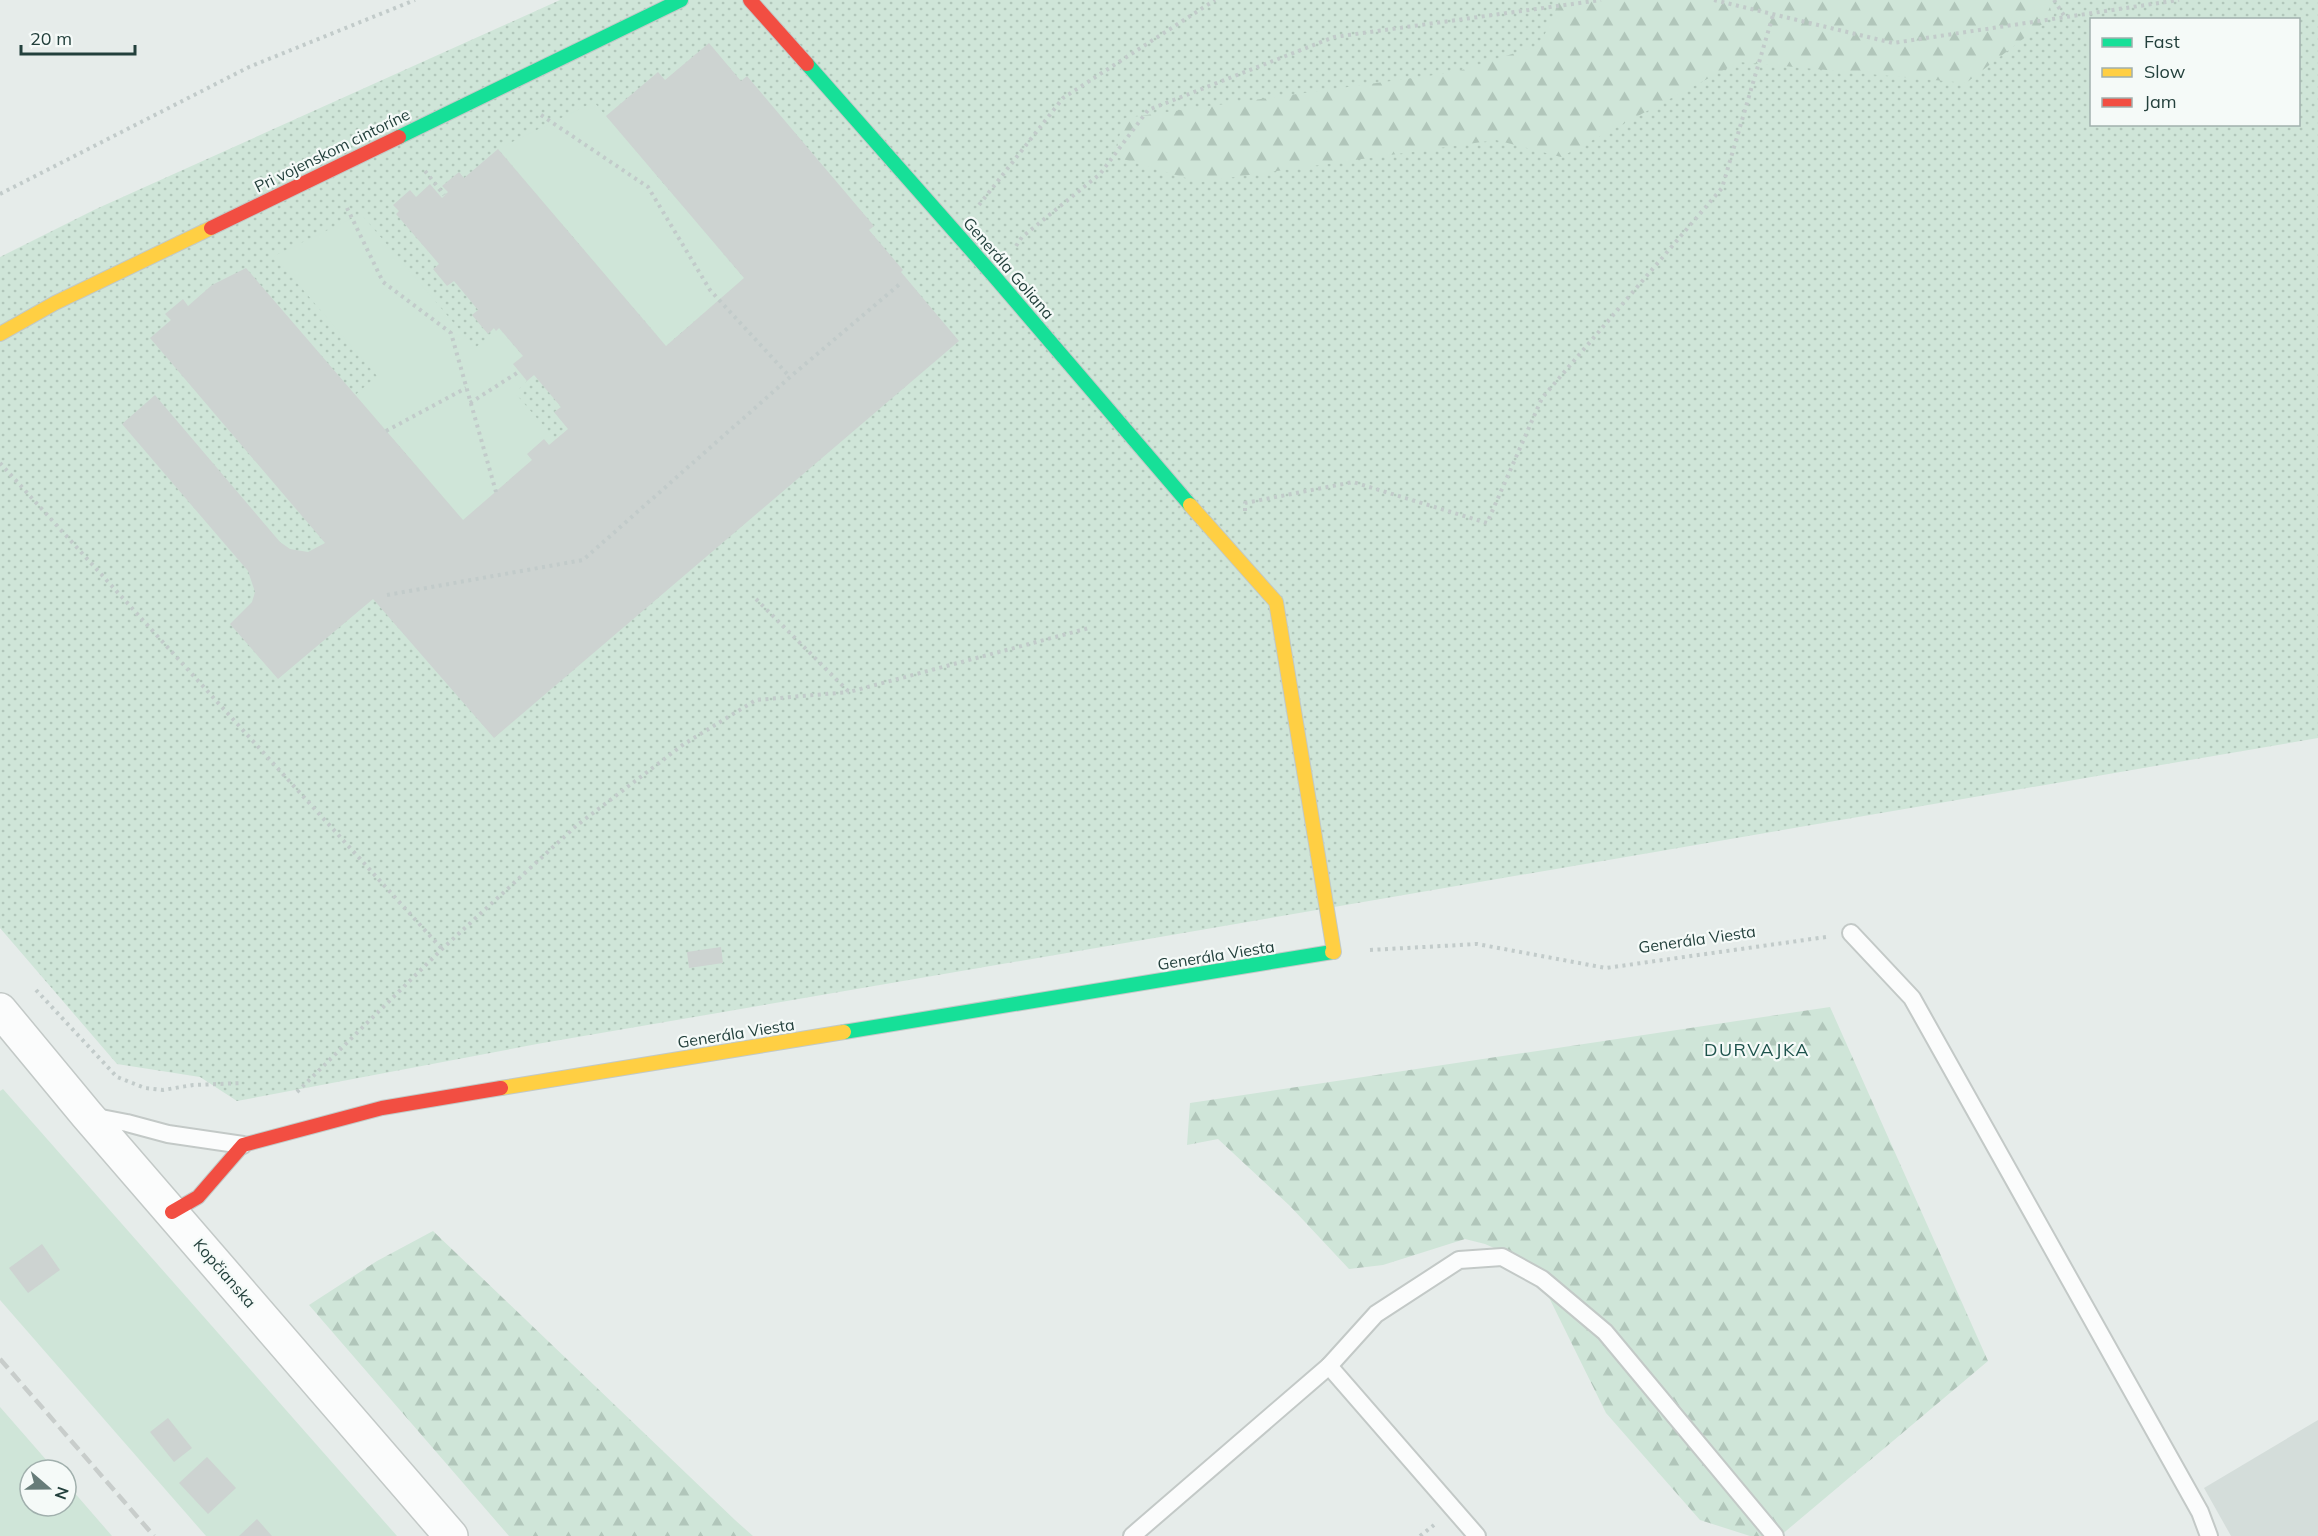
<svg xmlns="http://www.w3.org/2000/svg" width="2318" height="1536" font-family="Mulish,sans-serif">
<defs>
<pattern id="grass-dots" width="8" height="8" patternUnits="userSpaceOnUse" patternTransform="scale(1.5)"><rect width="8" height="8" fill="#cfe5d8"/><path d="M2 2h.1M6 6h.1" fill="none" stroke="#b1c6ba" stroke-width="1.8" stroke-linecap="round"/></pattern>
<pattern id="forest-firs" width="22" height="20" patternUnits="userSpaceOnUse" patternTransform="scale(1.5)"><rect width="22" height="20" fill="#cfe5d8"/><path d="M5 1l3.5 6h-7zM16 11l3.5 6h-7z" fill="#b1c6ba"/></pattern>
</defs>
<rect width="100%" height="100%" fill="#e6ecea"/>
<polygon fill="#d4ddda" points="2318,1420 2318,1536 2231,1536 2204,1488"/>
<path fill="url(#grass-dots)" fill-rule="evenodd" d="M560 0H2318V738L537 1044 237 1101 200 1077 117 1064 0 928V257L96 209ZM2092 20H2298V124H2092Z"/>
<g fill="url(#forest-firs)">
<polygon points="1560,0 2044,0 2054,15 1966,83 1739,62 1561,157 1496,140 1199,182 1113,156 1125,118 1456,72 1540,45"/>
<polygon points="1830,1007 1988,1361 1780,1536 1750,1536 1700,1520 1606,1413 1533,1265 1485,1244 1465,1239 1383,1265 1349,1269 1290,1206 1218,1139 1187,1145 1190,1103"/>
<polygon points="433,1231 735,1520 753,1536 509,1536 309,1305 377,1261"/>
</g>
<g fill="#cfe5d8">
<polygon points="594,102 744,278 666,346 498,149"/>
<polygon points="361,214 475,348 499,328 523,356 513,364 527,381 515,393 556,440 463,520 355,395 377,376 274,256"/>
<polygon points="3,1089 397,1536 206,1536 0,1300 0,1091"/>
<polygon points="0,1407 55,1470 30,1470 30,1506 66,1506 66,1483 112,1536 0,1536"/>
</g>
<g fill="#cdd3d1">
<polygon points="709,43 741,81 747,76 874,226 869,230 903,270 901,272 959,341 494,738 373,599 278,679 230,624 252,602 255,592 248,571 122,424 155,395 280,542 290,549 308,552 325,543 150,338 171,320 165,314 183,299 188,306 212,285 246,268 463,520 532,460 527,454 544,439 549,445 568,429 554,412 561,407 534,375 527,381 513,364 523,356 499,328 496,331 494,328 488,334 472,315 478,310 454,281 447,286 433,269 439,264 396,214 399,211 393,205 410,190 416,197 430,184 442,198 448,192 442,186 459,172 464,178 498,149 666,346 744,278 606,116 658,72 665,80"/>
<polygon points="721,947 723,963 689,968 687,952"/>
<polygon points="42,1244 60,1270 28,1293 9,1268"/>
<polygon points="168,1418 192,1448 174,1462 150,1432"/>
<polygon points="207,1457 236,1488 208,1514 179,1483"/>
<polygon points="257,1519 272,1536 239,1536"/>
</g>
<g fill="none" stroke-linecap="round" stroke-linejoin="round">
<defs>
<g id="lane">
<polyline points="1851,933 1912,998 2200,1512 2209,1536"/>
<polyline points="91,1116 127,1123 168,1134 243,1145"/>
<polyline points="1329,1366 1376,1314 1459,1260 1502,1257 1542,1279 1605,1332 1775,1536"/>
<polyline points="1132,1536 1329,1366 1477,1536"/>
</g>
<polyline id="street" points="0,1010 87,1115 451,1536"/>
<g id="fast">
<polyline points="807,64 994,276 1190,505"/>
<polyline points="399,137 681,0"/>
<polyline points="844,1032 1332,952"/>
</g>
<g id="slow">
<polyline points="0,334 55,303 211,228"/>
<polyline points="1190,505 1276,602 1334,952 1332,952"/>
<polyline points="501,1088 844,1032"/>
</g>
<g id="jam">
<polyline points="750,0 807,64"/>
<polyline points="211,228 399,137"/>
<polyline points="172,1212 198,1197 243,1145 382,1108 501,1088"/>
</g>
</defs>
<use href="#lane" stroke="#c3c9c7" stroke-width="20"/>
<use href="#street" stroke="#c3c9c7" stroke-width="36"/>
<use href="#fast" stroke="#c2c9c7" stroke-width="16"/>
<use href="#slow" stroke="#c2c9c7" stroke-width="16"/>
<use href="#jam" stroke="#c2c9c7" stroke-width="16"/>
<g stroke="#c2cbca" stroke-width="4" stroke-dasharray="3 4.5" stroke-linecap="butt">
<polyline points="1714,0 1893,43 2179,0"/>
<polyline points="2054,0 2065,17"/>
<polyline points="541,115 648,187 710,290 790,377"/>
<polyline points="425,171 444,195"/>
<polyline points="0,194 249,67 415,0"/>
<polyline points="979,205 1063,98 1215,0"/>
<polyline points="347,208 383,282 451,333 496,492"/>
<polyline points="1016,246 1022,237 1100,174 1148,110 1334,37 1601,0"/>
<polyline points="470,403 520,371"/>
<polyline points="386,431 466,388"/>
<polyline points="0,463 442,949"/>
<polyline points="1245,511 1245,503 1353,482 1487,523 1542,398 1722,188 1773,15"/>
<polyline points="387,595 583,560 790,377 901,283"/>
<polyline points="756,599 849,692 1089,628"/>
<polyline points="1370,950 1477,944 1606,968 1826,937"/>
<polyline points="36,990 117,1077 145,1088 163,1090 193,1085 243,1083"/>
<polyline points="297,1092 442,949 576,826 684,744 756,700 849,692"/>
<polyline points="1420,1536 1434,1525"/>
</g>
<use href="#lane" stroke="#fbfcfc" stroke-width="16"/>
<use href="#street" stroke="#fbfcfc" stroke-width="33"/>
<use href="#fast" stroke="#16e098" stroke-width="14"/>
<use href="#slow" stroke="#ffcf43" stroke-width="14"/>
<use href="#jam" stroke="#f24e42" stroke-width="14"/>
<polyline stroke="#c8cdcb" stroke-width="4.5" stroke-dasharray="12 6" stroke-linecap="butt" points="0,1359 154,1536"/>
</g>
<g text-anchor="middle" stroke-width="4.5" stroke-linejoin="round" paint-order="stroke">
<g font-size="16" fill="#23403c" stroke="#f5faf8">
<text transform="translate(332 150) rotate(-26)" y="6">Pri vojenskom cintoríne</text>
<text transform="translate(1009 268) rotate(49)" y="6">Generála Goliana</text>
<text transform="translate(1697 939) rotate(-8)" y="6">Generála Viesta</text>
<text transform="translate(1216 955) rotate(-9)" y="6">Generála Viesta</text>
<text transform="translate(736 1033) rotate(-9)" y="6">Generála Viesta</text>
<text transform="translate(225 1273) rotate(49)" y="6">Kopčianska</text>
</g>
<g font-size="18" letter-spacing="1.5" fill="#1e534c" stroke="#f5faf8">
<text x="1757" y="1056">DURVAJKA</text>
</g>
</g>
<rect x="2090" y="18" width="210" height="108" fill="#f5faf8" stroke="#a1b0ad" stroke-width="1.5"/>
<rect x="2102" y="38" width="30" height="9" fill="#16e098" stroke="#a1b0ad" stroke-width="1.5"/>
<text x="2144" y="48" font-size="18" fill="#23403c">Fast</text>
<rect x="2102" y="68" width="30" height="9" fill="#ffcf43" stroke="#a1b0ad" stroke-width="1.5"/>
<text x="2144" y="78" font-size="18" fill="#23403c">Slow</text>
<rect x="2102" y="98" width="30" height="9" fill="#f24e42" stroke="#a1b0ad" stroke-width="1.5"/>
<text x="2144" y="108" font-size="18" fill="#23403c">Jam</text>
<g transform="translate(48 1488) rotate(110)"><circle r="28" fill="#f5faf8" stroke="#a1b0ad" stroke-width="1.5"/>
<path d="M0-4.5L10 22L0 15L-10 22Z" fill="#677c79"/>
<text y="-9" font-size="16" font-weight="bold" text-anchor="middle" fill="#23403c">N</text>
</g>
<path d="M21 45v9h114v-9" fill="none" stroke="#23403c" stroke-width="3"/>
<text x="30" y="45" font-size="18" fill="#23403c" stroke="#f5faf8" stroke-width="4.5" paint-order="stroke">20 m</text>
</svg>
